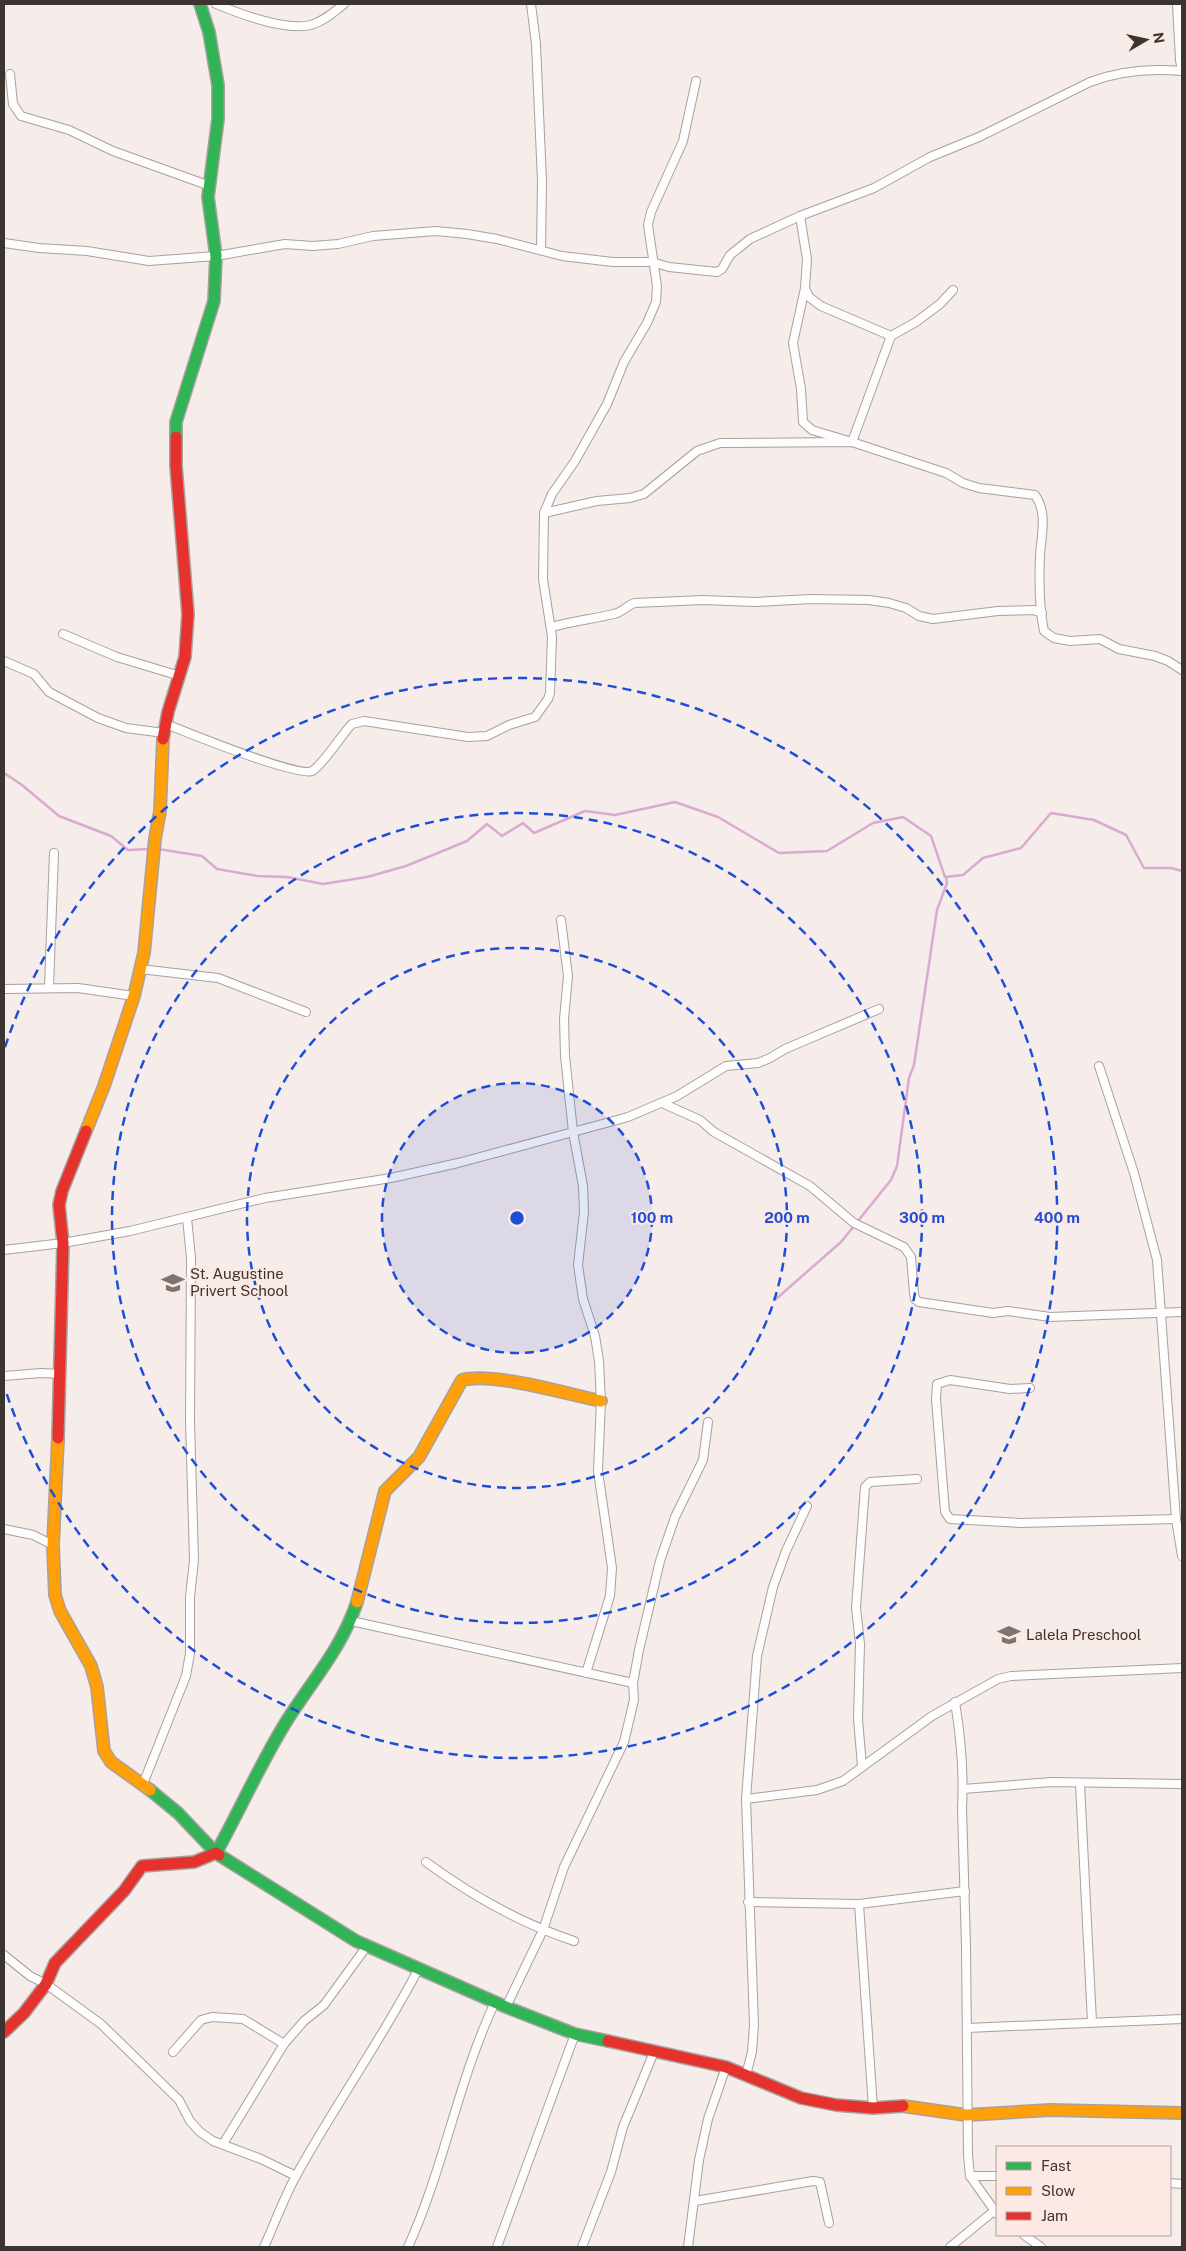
<svg xmlns="http://www.w3.org/2000/svg" width="1186" height="2251" font-family="'Public Sans',sans-serif">
<rect width="100%" height="100%" fill="#f6ece9"/>
<g fill="none" stroke-linecap="round" stroke-linejoin="round">
<g stroke="#dbaad0" stroke-width="2.5">
<polyline points="4,773 22,785 59,816 111,836 128,850 150,849"/>
<polyline points="158,849 202,856 217,869 257,876 287,877 323,884 367,877 406,866 467,841 487,824 502,836 523,823 534,833 585,811 615,815 675,802 718,817 779,853 827,851 873,823 903,817 931,836 945,877 963,875 983,858 1021,848 1051,813 1094,820 1126,835 1144,868 1171,868 1182,871"/>
<polyline points="776,1299 841,1242 891,1180 897,1166 909,1078 914,1065 937,910 947,883 946,877"/>
</g>
<defs>
<g id="street">
<path d="M216 4C240 14 285 31 311 25 324 21 334 12 344 4"/>
<polyline points="531,4 536,44 542,181 541,250"/>
<polyline points="1177,4 1180,60 1182,71"/>
<polyline points="10,74 13,104 21,116 69,130 113,151 210,186"/>
<polyline points="800,216 807,259 805,288 793,343 801,389 803,422 812,430 852,442 891,336 916,322 940,304 953,290"/>
<path d="M4 243 39 248 87 251 149 261 216 256 285 244 313 246 338 244 373 236 436 231 467 234 497 239 562 256 613 262H652L669 267 717 272 722 269 730 255 750 239 800 216 874 188 930 157 979 137 1090 82C1121 70 1150 68 1182 71"/>
<polyline points="805,288 809,297 821,306 891,336"/>
<path d="M544 513 597 501 630 498 644 494 697 451 720 443 852 442 946 473 963 483 979 488 1035 495C1048 513 1041 536 1040 556 1039 580 1039 608 1044 631L1054 638 1070 641 1100 639 1119 649 1155 656 1168 661 1182 670"/>
<path d="M552 627C572 621 593 619 614 614 623 612 627 605 635 603L703 600 755 602 811 599 869 600 889 603 906 608 919 616 933 619 998 611 1034 610 1042 613"/>
<polyline points="63,634 117,657 180,676"/>
<polyline points="4,661 34,674 49,692 98,718 126,728 164,733"/>
<path d="M166 724C186 732 299 778 312 771 323 765 342 734 352 724L364 721 468 737 487 736 509 725 535 717 548 699 550 693 552 637 543 579 544 513 552 494 575 461 607 404 624 362 647 323 656 302 657 286 648 225 651 212 683 141 696 81"/>
<polyline points="561,920 568,976 564,1019 565,1056 573,1132 583,1186 584,1212 578,1265 583,1299 595,1336 599,1361 601,1401 598,1471 612,1568 610,1596 586,1673"/>
<polyline points="140,969 218,978 306,1012"/>
<polyline points="49,987 54,853"/>
<polyline points="4,989 78,988 134,996"/>
<polyline points="1099,1066 1134,1173 1157,1260 1176,1519 1182,1556"/>
<polyline points="662,1103 700,1120 714,1132 810,1186 854,1223 904,1247 911,1257 914,1293 915,1299 919,1302 993,1313 1008,1311 1050,1317 1182,1312"/>
<polyline points="4,1250 63,1243 130,1231 265,1198 391,1178 458,1163 573,1132 628,1117 677,1096 726,1066 758,1063 770,1058 785,1049 879,1009"/>
<polyline points="4,1376 41,1373 61,1374"/>
<polyline points="1030,1388 1010,1389 950,1380 937,1384 936,1399 945,1512 950,1519 1021,1523 1176,1519"/>
<polyline points="4,1529 33,1535 53,1545"/>
<polyline points="351,1621 633,1683"/>
<path d="M955 1702C961 1738 964 1772 962 1808L966 1946 968 2155 970 2176H997"/>
<polyline points="862,1766 858,1719 860,1644 856,1608 865,1487 870,1482 917,1479"/>
<polyline points="143,1784 186,1676 190,1653 190,1597 194,1560 190,1422 191,1258 187,1218"/>
<polyline points="1080,1784 1092,2022"/>
<polyline points="963,1789 1052,1782 1182,1784"/>
<polyline points="746,1799 817,1790 843,1781 932,1716 998,1679 1011,1676 1182,1668"/>
<path d="M426 1862C472 1896 520 1923 574 1941"/>
<polyline points="748,1902 859,1904 965,1891"/>
<polyline points="859,1904 873,2108"/>
<polyline points="4,1955 30,1976 46,1984 101,2024 179,2100 190,2121 200,2132 213,2141 261,2159 296,2176"/>
<polyline points="506,2007 543,1930 564,1867 624,1742 634,1700 633,1683 639,1650 660,1561 675,1517 703,1460 708,1422"/>
<polyline points="967,2028 1182,2019"/>
<polyline points="173,2052 201,2020 212,2017 243,2019 284,2044 304,2021 324,2005 367,1946"/>
<polyline points="746,2075 752,2052 754,2025 746,1799 757,1656 773,1587 786,1551 807,1506"/>
<polyline points="223,2144 284,2044"/>
<polyline points="970,2176 997,2214"/>
<polyline points="1170,2183 1182,2184"/>
<polyline points="695,2201 813,2181 820,2182 829,2223"/>
<polyline points="1024,2235 1041,2247"/>
<path d="M264 2247C275 2223 284 2197 297 2174 335 2105 382 2039 419 1968"/>
<path d="M408 2247C444 2168 458 2081 495 2002"/>
<polyline points="497,2247 575,2034"/>
<polyline points="582,2247 611,2172 623,2127 654,2052"/>
<polyline points="688,2247 699,2160 708,2119 726,2067"/>
<polyline points="950,2247 994,2211"/>
</g>
<g id="fast">
<polyline points="176,437 176,422 214,301 216,256 208,197 218,119 218,85 209,32 200,4"/>
<path d="M150 1790 178 1813 216 1853C240 1810 260 1764 286 1722 311 1682 342 1648 357 1602"/>
<polyline points="219,1855 356,1941 506,2007 575,2034 608,2041"/>
</g>
<g id="slow">
<polyline points="86,1131 104,1086 134,996 144,953 155,839 160,811 163,739"/>
<polyline points="58,1438 53,1545 55,1595 60,1611 91,1666 97,1687 104,1751 111,1762 150,1790"/>
<path d="M357 1602 385 1491 419 1457 462 1380C495 1372 566 1394 601 1401"/>
<polyline points="903,2106 966,2115 1050,2110 1182,2113"/>
</g>
<g id="jam">
<polyline points="163,739 168,712 185,657 188,614 176,466 176,437"/>
<polyline points="58,1438 63,1243 59,1205 62,1191 86,1131"/>
<polyline points="4,2032 24,2013 46,1984 55,1963 124,1891 142,1866 194,1862 216,1853 219,1855"/>
<polyline points="608,2041 726,2067 801,2098 836,2105 873,2108 903,2106"/>
</g>
</defs>
<use href="#street" stroke="#a8a19e" stroke-width="10"/>
<use href="#fast" stroke="#a8a19e" stroke-width="14"/>
<use href="#slow" stroke="#a8a19e" stroke-width="14"/>
<use href="#jam" stroke="#a8a19e" stroke-width="14"/>
<use href="#street" stroke="#fefcfc" stroke-width="8"/>
<use href="#fast" stroke="#30b455" stroke-width="11"/>
<use href="#slow" stroke="#ff9f0a" stroke-width="11"/>
<use href="#jam" stroke="#e5322d" stroke-width="11"/>
</g>
<circle cx="517" cy="1218" r="135" fill="#1d4ed8" fill-opacity=".12"/>
<g fill="none" stroke="#1d4ed8" stroke-width="2.5" stroke-dasharray="9 6">
<circle cx="517" cy="1218" r="135"/>
<circle cx="517" cy="1218" r="270"/>
<circle cx="517" cy="1218" r="405"/>
<path d="M5 1047A540 540 0 1 1 5 1389"/>
</g>
<defs>
<symbol id="school-bare" viewBox="-9 -9 18 18"><path d="M0-5L7-2L0 1L-7-2ZM-4 1L0 2.5L4 1V4Q0 6-4 4Z" fill="#7c7471" stroke="#fce9e3" stroke-width="2.5" paint-order="stroke"/></symbol>
</defs>
<g fill-rule="evenodd">
<use href="#school-bare" x="157" y="1267" width="32" height="32"/>
<use href="#school-bare" x="993" y="1619" width="32" height="32"/>
</g>
<g text-anchor="middle" stroke-width="4" stroke-linejoin="round" paint-order="stroke">
<g font-size="15" fill="#3b3431" stroke="#fce9e3" text-anchor="start">
<text x="190" y="1279">St. Augustine<tspan x="190" dy="17">Privert School</tspan></text>
<text x="1026" y="1640">Lalela Preschool</text>
</g>
</g>
<circle cx="517" cy="1218" r="8" fill="#1d4ed8" stroke="#fce9e3" stroke-width="2.5"/>
<g font-size="15" text-anchor="middle" font-weight="bold" fill="#1d4ed8" stroke="#fce9e3" stroke-width="4" stroke-linejoin="round" paint-order="stroke">
<text x="652" y="1223">100 m</text>
<text x="787" y="1223">200 m</text>
<text x="922" y="1223">300 m</text>
<text x="1057" y="1223">400 m</text>
</g>
<rect width="1186" height="2251" fill="none" stroke="#3b3431" stroke-width="10"/>
<rect x="996" y="2146" width="175" height="90" fill="#fce9e3" stroke="#afa19c"/>
<rect x="1006" y="2162" width="25" height="8" fill="#30b455" stroke="#afa19c"/>
<text x="1041" y="2171" font-size="15" fill="#3b3431">Fast</text>
<rect x="1006" y="2187" width="25" height="8" fill="#ff9f0a" stroke="#afa19c"/>
<text x="1041" y="2196" font-size="15" fill="#3b3431">Slow</text>
<rect x="1006" y="2212" width="25" height="8" fill="#e5322d" stroke="#afa19c"/>
<text x="1041" y="2221" font-size="15" fill="#3b3431">Jam</text>
<g transform="translate(1146 40) rotate(81)" stroke="#fce9e3" stroke-width="4" paint-order="stroke">
<path d="M0-4L9 19L0 12L-9 19Z" fill="#3b3431"/>
<text y="-8" font-size="14" font-weight="bold" text-anchor="middle" fill="#3b3431">N</text>
</g>
</svg>
